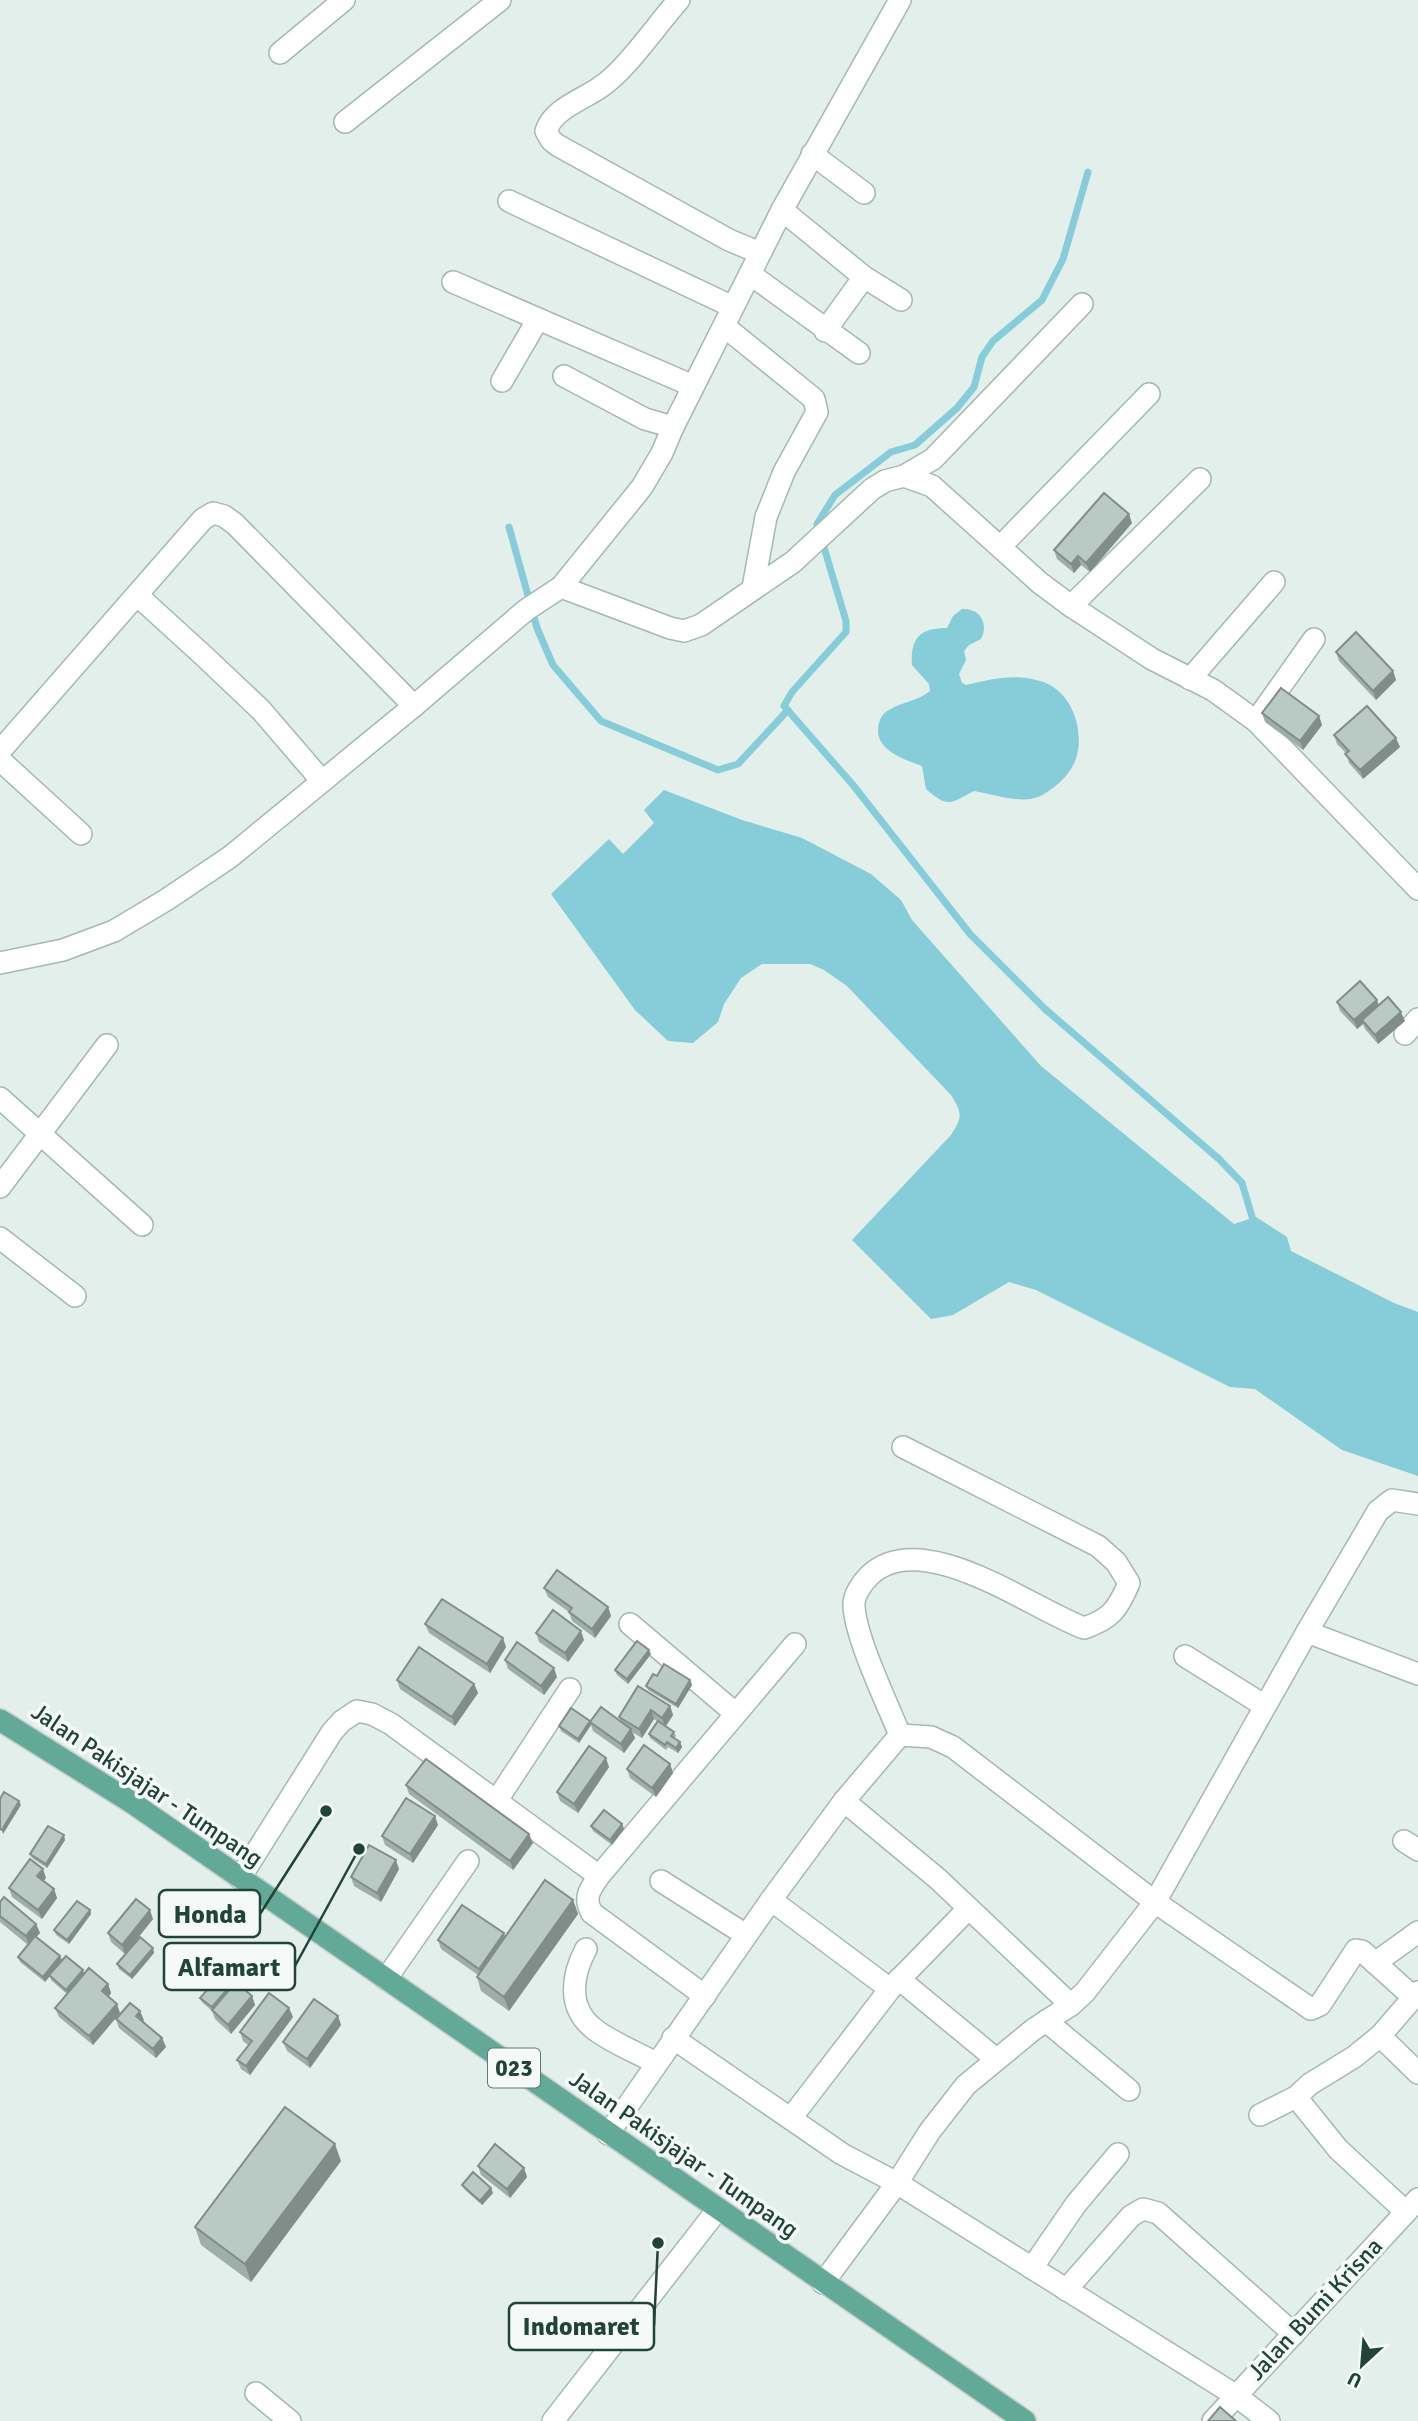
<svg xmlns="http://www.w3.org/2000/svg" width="1418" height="2421" font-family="Signika,sans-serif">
<rect width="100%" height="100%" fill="#e3efea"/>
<g fill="#86ccd9">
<path d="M962 609C980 608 989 623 981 639L969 645 964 651 966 660 959 674 962 683 966 685C990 679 1015 673 1040 681 1070 689 1084 726 1077 755 1073 773 1054 790 1038 797 1020 804 993 794 974 791 950 803 949 809 926 789L922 766C903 759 872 749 879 723 881 717 883 713 889 710 902 702 918 701 930 691L929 684 912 665C910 637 921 628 947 628L953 616Z"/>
<path d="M664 790 742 820 802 838 871 874 901 900 912 920 1041 1066 1234 1224 1256 1217 1287 1237 1291 1251 1394 1303 1418 1312V1476L1342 1450 1255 1389 1230 1387 1036 1290 1009 1282 953 1315 931 1319 852 1240 951 1135C963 1117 962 1113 951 1095L847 986 824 970 810 964H762L741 978 724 1004 718 1022 693 1043 668 1041 635 1010 551 894 609 839 623 854 654 823 644 810Z"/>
</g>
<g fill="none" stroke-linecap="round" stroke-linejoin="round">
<g stroke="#86ccd9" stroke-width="7">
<polyline points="1088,172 1063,259 1042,300 993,341 982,357 974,387 957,408 915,445 891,452 835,495 817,524 846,621 846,632 792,692 784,706 853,785 970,934 1045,1009 1219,1159 1242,1183 1255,1227"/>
<polyline points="509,527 537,628 553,665 601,721 718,770 738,764 788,710"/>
</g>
<defs>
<g id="minor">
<path d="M679 0C657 24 625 72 599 88 582 100 553 109 546 131L551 140 557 145 729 240 760 253"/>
<polyline points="280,53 344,0"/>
<polyline points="345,122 500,0"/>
<polyline points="812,154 864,193"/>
<polyline points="509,201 733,307"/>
<polyline points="782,210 864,277 901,300"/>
<polyline points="750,274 859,353"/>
<polyline points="453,282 693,386"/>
<polyline points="724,326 814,399 817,412 784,472 766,517 753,588"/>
<polyline points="825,331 864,277"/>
<polyline points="564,376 645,419 673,427"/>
<polyline points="502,381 538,319"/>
<polyline points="904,476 932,486 1040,583 1071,606 1152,659 1213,690 1256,721 1418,889"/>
<polyline points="1001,546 1149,394"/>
<polyline points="561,587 670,628 684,631 701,625 793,562 872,489 885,481 904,476 933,459 1082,304"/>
<polyline points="137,595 205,657 261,710 322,781"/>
<polyline points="1071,606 1200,479"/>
<polyline points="1190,679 1274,582"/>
<polyline points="1256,721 1314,639"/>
<polyline points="0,751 203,519 213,513 224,516 235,524 414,706"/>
<polyline points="0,760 81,834"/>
<polyline points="0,963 63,950 114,931 166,900 230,857 414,706 526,610 561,587 642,487 662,453 673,427 782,210 900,0"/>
<polyline points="1405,1034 1418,1019"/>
<polyline points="0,1098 142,1225"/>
<polyline points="0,1187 107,1045"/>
<polyline points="0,1238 75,1296"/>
<polyline points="630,1624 735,1713"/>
<polyline points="1307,1632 1418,1674"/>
<polyline points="1185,1656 1265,1706"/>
<path d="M900 1735C887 1703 854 1635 854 1604 854 1595 862 1583 869 1576 921 1525 1030 1608 1084 1628 1111 1619 1118 1609 1129 1583L1116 1562 1098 1546 903 1447"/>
<polyline points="497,1800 570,1689"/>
<polyline points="844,1801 938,1879 1071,2005"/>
<polyline points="1404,1841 1418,1850"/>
<polyline points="240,1878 332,1732 342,1721 357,1711 372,1714 391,1724 599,1876"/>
<polyline points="661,1881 746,1935"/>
<polyline points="771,1900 890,1989"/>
<path d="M586 1949C572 1975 567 2007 593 2028 608 2041 638 2053 656 2063"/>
<polyline points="1375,1963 1418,1932"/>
<polyline points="386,1979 468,1861"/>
<polyline points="899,1979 996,2059"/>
<polyline points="1418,1992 1380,2036 1418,2073"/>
<path d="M705 1996 592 1913C583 1898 590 1889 599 1876L795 1644"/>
<polyline points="1046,2021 1129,2090"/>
<polyline points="673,2038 842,2154 897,2183 1032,2268 1235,2395 1269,2421"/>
<polyline points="1296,2097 1338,2149 1406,2212"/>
<polyline points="1260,2115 1296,2097 1310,2084 1354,2057 1380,2036"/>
<polyline points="791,2118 890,1989 968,1909"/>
<polyline points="608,2134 771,1900 844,1801 900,1735 931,1737 953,1747 1155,1902 1311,2009 1320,2005 1356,1950 1362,1951 1413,1997"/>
<polyline points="1032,2268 1076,2204 1118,2154"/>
<polyline points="823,2283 897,2183 930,2131 966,2085 1034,2029 1071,2005 1085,1992 1155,1902 1307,1632 1378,1511 1392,1500 1418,1504"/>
<polyline points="1066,2290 1131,2216 1143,2209 1158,2213 1294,2334"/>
<polyline points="256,2393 290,2421"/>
<polyline points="553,2421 718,2209"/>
<polyline points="1213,2421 1418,2199"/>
</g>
<polyline id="primary" points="0,1720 131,1802 1025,2421"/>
</defs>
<use href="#minor" stroke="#a5b8b2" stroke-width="24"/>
<use href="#primary" stroke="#c1cac8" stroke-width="24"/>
<use href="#minor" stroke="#fff" stroke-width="21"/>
<use href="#primary" stroke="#63a997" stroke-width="21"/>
</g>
<g fill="#9eaea8">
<polygon points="1132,523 1090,572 1081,565 1074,573 1057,559 1054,550"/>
<polygon points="1336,652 1393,671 1396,680 1376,700 1339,661"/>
<polygon points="1262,713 1319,716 1322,725 1303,750 1265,722"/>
<polygon points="1334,735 1400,747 1363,779 1349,763 1346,753 1337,744"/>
<polygon points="1337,1002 1379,1005 1405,1021 1378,1044 1365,1029 1363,1024 1357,1029 1340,1011"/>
<polygon points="544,1588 608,1607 611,1616 595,1638 572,1621 569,1612 548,1597"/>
<polygon points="425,1624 506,1647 490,1673 429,1633"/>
<polygon points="536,1633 584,1640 568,1662 539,1642"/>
<polygon points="651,1654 628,1684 617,1675 615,1670"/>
<polygon points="505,1660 557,1677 544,1695 508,1669"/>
<polygon points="657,1676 690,1680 692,1685 678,1708 648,1690 646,1686"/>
<polygon points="397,1680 474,1684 478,1693 455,1726 400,1689"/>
<polygon points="670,1706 673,1715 666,1726 674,1732 676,1736 674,1738 680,1742 682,1747 678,1753 668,1747 666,1750 650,1738 649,1734 657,1721 654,1719 642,1738 632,1732 635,1738 624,1753 593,1731 590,1722 621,1722 619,1717"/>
<polygon points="590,1721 591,1725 579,1743 561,1731 559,1726"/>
<polygon points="670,1764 673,1773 656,1797 630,1778 627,1769"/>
<polygon points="609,1767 578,1813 560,1801 557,1792"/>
<polygon points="406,1785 533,1843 513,1870 409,1794"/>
<polygon points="622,1824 624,1829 612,1845 593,1831 591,1826"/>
<polygon points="438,1825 413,1863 385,1845 382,1836"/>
<polygon points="65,1840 47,1868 32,1858 30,1854"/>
<polygon points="399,1869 381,1902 354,1886 351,1877"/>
<polygon points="46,1878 43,1881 54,1889 57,1898 42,1919 12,1897 9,1888"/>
<polygon points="573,1900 578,1914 509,2011 481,1991 477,1977 478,1975 441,1949 438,1940 505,1937"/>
<polygon points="0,1902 36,1924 40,1933 36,1937 60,1956 62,1960 83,1970 84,1974 108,1984 111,1993 109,1996 120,2013 93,2045 59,2017 55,2008 67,1994 51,1980 50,1976 45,1982 20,1962 18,1957 28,1945 0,1922"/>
<polygon points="90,1910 91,1914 69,1944 56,1935 54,1930"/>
<polygon points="153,1919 125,1954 111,1942 108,1933"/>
<polygon points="153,1948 154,1953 132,1979 119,1969 117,1964"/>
<polygon points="204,1964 185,1990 173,1981 171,1976"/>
<polygon points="224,1974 249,1976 242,1987 252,1996 255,2005 231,2034 215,2019 212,2011 202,2002 200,1998 230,1986 231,1988 234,1984 226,1978"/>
<polygon points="338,2016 341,2025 310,2068 287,2051 283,2042"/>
<polygon points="293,2017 250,2075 241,2069 237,2060 248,2045 243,2041 240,2032"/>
<polygon points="116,2019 144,2020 142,2021 162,2038 166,2047 156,2058 119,2028"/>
<polygon points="341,2161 251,2282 201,2245 195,2227"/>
<polygon points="478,2166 524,2168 527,2177 510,2198 481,2175"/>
<polygon points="462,2185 493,2193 482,2205 464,2189"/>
</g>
<g fill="#818d88">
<polygon points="1129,514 1132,523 1090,572 1086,563"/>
<polygon points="1078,556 1081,565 1074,573 1071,564"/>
<polygon points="1393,671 1396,680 1376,700 1373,691"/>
<polygon points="1319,716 1322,725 1303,750 1300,741"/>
<polygon points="1396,738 1400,747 1363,779 1360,770"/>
<polygon points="1377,1000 1380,1009 1362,1020 1363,1024 1357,1029 1354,1020"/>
<polygon points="1401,1012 1405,1021 1378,1044 1375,1035"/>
<polygon points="608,1607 611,1616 595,1638 592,1629"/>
<polygon points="581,1631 584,1640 568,1662 565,1653"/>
<polygon points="503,1638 506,1647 490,1673 487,1664"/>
<polygon points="649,1650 651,1654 628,1684 627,1679"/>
<polygon points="554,1668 557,1677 544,1695 541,1686"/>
<polygon points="690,1680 692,1685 678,1708 676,1704"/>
<polygon points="474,1684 478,1693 455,1726 452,1717"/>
<polygon points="670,1706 673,1715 665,1727 662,1718"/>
<polygon points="651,1710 654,1719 642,1738 639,1729"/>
<polygon points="590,1721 591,1725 579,1743 578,1739"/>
<polygon points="631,1729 635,1738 624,1753 621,1744"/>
<polygon points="680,1742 682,1747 678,1753 676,1748"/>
<polygon points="606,1758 609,1767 578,1813 574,1804"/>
<polygon points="670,1764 673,1773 656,1797 652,1788"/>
<polygon points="19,1801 21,1805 3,1834 2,1830"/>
<polygon points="435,1816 438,1825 413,1863 410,1854"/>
<polygon points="622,1824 624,1829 612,1845 610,1840"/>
<polygon points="529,1834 533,1843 513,1870 510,1861"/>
<polygon points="64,1835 65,1840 47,1868 46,1864"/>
<polygon points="396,1860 399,1869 381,1902 377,1893"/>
<polygon points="43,1869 46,1878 40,1885 37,1876"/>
<polygon points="54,1889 57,1898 42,1919 38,1910"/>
<polygon points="573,1900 578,1914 509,2011 504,1997"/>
<polygon points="90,1910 91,1914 69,1944 67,1940"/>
<polygon points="150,1910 153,1919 125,1954 122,1945"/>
<polygon points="36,1924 40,1933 29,1945 26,1936"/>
<polygon points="504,1933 507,1942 483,1978 479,1969"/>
<polygon points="153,1948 154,1953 132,1979 130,1975"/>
<polygon points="60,1956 62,1961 45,1982 43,1977"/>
<polygon points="203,1960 204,1964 185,1990 184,1986"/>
<polygon points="83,1970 84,1975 68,1994 66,1990"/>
<polygon points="247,1971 249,1976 241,1988 239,1984"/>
<polygon points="108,1984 111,1993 106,2000 102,1991"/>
<polygon points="230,1986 231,1990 213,2012 212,2007"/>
<polygon points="252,1996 255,2005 231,2034 228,2025"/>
<polygon points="117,2004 120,2013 93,2045 89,2036"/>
<polygon points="289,2008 293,2017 250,2075 246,2066"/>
<polygon points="140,2011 144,2020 139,2025 136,2016"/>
<polygon points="338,2016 341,2025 310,2068 307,2059"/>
<polygon points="162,2038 166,2047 156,2058 153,2049"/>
<polygon points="335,2144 341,2161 251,2282 245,2264"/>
<polygon points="524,2168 527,2177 510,2198 507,2189"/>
<polygon points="491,2188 493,2193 482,2205 480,2201"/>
</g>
<g fill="#b8cac3" stroke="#818d88" stroke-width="2">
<polygon points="1104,493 1129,514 1086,563 1078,556 1071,564 1054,550"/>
<polygon points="1356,632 1393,671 1373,691 1336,652"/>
<polygon points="1281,688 1319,716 1300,741 1262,713"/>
<polygon points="1367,706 1396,738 1360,770 1345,754 1349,751 1334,735"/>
<polygon points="1360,981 1377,1000 1354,1020 1337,1002"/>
<polygon points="1388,997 1401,1012 1375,1035 1362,1020"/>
<polygon points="557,1570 608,1607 592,1629 569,1612 572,1608 544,1588"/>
<polygon points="442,1599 503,1638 487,1664 425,1624"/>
<polygon points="553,1610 581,1631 565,1653 536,1633"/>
<polygon points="637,1641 649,1650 627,1679 615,1670"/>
<polygon points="517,1642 554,1668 541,1686 505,1660"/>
<polygon points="419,1647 474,1684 452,1717 397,1680"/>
<polygon points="664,1664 690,1680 676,1704 646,1686 653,1674 657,1676"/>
<polygon points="638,1686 670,1706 662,1718 651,1710 639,1729 619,1717"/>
<polygon points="601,1707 631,1729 621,1744 590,1722"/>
<polygon points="571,1708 590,1721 578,1739 559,1726"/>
<polygon points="658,1721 674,1732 671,1736 680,1742 676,1748 667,1742 665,1745 649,1734"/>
<polygon points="644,1745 670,1764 652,1788 627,1769"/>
<polygon points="589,1746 606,1758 574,1804 557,1792"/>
<polygon points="426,1759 529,1834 510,1861 406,1785"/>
<polygon points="4,1792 19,1801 2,1830 0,1829 0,1799"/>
<polygon points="406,1798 435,1816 410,1854 382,1836"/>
<polygon points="604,1810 622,1824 610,1840 591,1826"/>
<polygon points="48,1826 64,1835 46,1864 30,1854"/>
<polygon points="369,1845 396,1860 377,1893 351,1877"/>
<polygon points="30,1859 43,1869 37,1876 54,1889 38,1910 9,1888"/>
<polygon points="545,1880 573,1900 504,1997 477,1977"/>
<polygon points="4,1897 36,1924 26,1936 0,1916 0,1902"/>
<polygon points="136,1899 150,1910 122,1945 108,1933"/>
<polygon points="77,1901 90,1910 67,1940 54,1930"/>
<polygon points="462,1905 504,1933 479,1969 438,1940"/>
<polygon points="35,1936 60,1956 43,1977 18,1957"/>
<polygon points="140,1937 153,1948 130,1975 117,1964"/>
<polygon points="66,1956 83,1970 66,1990 49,1975"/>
<polygon points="89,1968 108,1984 102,1991 117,2004 89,2036 55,2008"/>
<polygon points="219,1976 230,1986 212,2007 200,1998"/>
<polygon points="236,1982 252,1996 228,2025 212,2010"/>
<polygon points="269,1993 289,2008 246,2066 237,2060 252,2041 240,2032"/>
<polygon points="314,1999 338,2016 307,2059 283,2042"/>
<polygon points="130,2003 140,2011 136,2016 162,2038 153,2049 116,2019"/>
<polygon points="285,2107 335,2144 245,2264 195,2227"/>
<polygon points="495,2144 524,2168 507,2189 478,2166"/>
<polygon points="473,2172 491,2188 480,2201 462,2185"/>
<polygon points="1220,2407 1236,2421 1208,2421"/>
</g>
<g text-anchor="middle" stroke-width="7" stroke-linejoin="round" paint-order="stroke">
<rect fill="#f5faf8" stroke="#607a73" stroke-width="2" x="488" y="2048.5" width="52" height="39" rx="5"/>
<g font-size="23" font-weight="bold" fill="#20433a">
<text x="514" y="2076">023</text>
</g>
<g font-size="24" fill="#20433a" stroke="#f5faf8">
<text transform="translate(147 1785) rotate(34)" y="8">Jalan Pakisjajar - Tumpang</text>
<text transform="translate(684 2154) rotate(35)" y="8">Jalan Pakisjajar - Tumpang</text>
<text transform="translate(1315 2309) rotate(-47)" y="8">Jalan Bumi Krisna</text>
</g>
</g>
<path fill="none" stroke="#20433a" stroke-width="2.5" d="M326 1811L260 1914M359 1849L295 1966M658 2243L654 2326"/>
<g fill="#20433a" stroke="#f5faf8" stroke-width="2.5">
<circle cx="326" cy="1811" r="7"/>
<circle cx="359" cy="1849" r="7"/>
<circle cx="658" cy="2243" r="7"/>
</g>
<g fill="#f5faf8" stroke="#20433a" stroke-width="2.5">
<rect x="159" y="1890" width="101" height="47" rx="7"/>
<rect x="164" y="1943" width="131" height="47" rx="7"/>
<rect x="509" y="2303" width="145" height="47" rx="7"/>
</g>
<g font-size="26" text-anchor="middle" font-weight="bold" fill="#20433a">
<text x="210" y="1923">Honda</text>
<text x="229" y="1976">Alfamart</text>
<text x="581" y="2335">Indomaret</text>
</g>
<g transform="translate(1362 2365) rotate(206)" stroke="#f5faf8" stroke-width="5" paint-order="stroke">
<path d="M0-5L12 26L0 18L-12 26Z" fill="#20433a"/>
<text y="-10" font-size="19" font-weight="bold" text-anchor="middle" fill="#20433a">U</text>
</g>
</svg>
